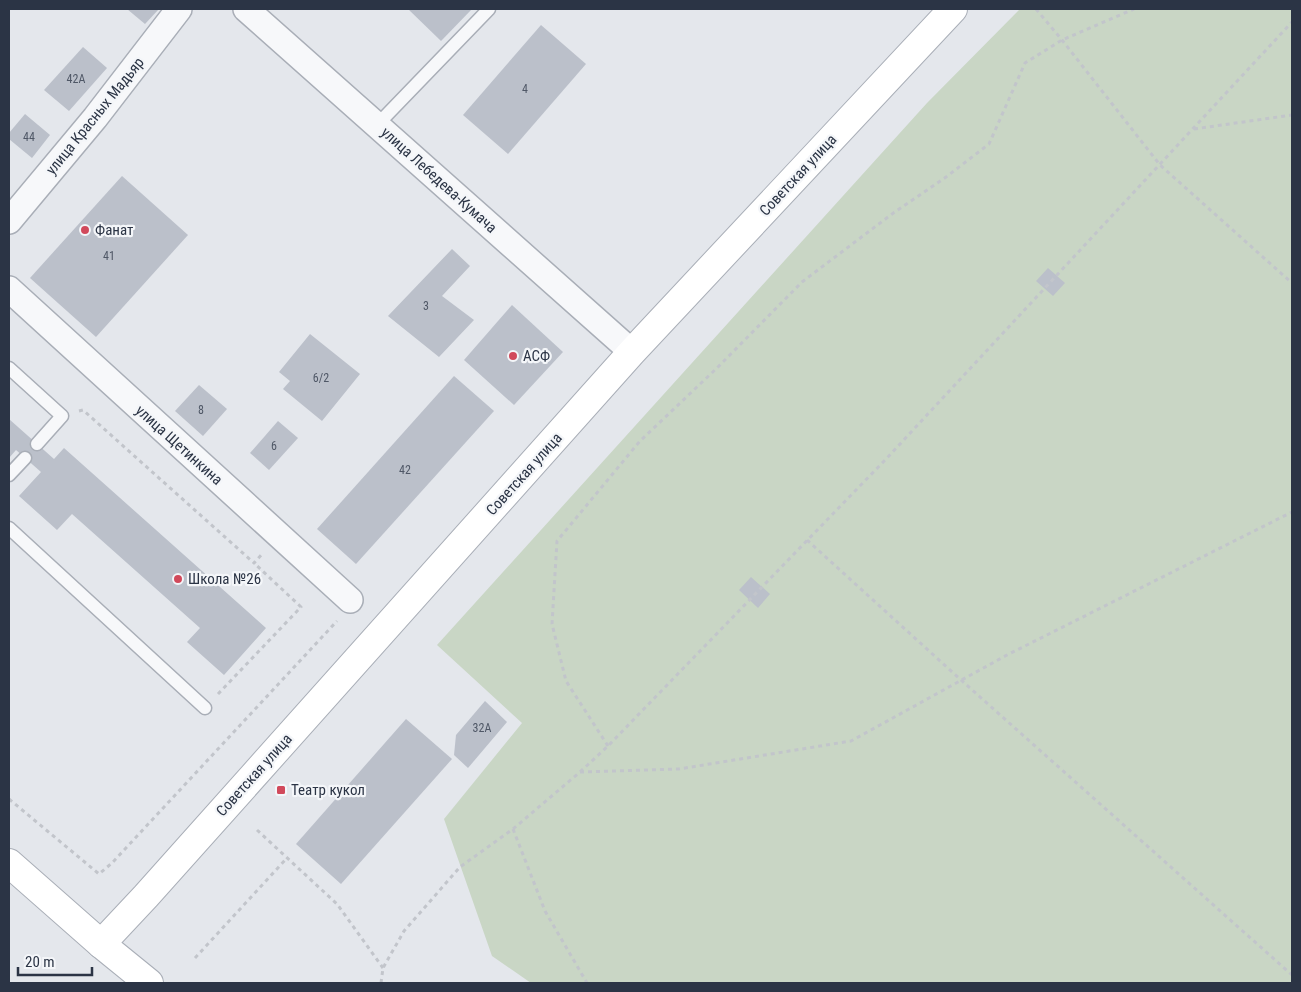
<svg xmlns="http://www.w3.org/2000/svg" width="1301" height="992" font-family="'Roboto Condensed',sans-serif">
<rect width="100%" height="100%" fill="#e4e7ec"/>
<polygon fill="#c9d6c5" points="1020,9 1292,9 1292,983 531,983 492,956 444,819 522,723 437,645 927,103"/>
<g fill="#bbc0ca">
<polygon points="127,9 159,9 145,24"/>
<polygon points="408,9 472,9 441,41"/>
<polygon points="541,25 586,64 508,154 463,115"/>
<polygon points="83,47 107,68 69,111 44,90"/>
<polygon points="25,114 50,135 32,158 9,139 9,133"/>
<polygon points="122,176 188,235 96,337 30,278"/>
<polygon points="452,249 470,266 442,296 474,320 439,357 388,316"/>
<polygon points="1048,268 1065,283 1053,296 1036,281"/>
<polygon points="512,305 563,352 514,405 464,360"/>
<polygon points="310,334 360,374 322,421 283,389 290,381 279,372"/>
<polygon points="454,376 494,411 356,564 317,529"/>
<polygon points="199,385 227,409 203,436 175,411"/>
<polygon points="9,419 54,459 64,448 266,628 224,675 187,642 200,628 72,514 57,530 19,496 41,472 16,450 9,458"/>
<polygon points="278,421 298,438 269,470 250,453"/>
<polygon points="751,577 770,594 758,608 739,590"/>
<polygon points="485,701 507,722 468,768 454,755 456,735"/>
<polygon points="406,719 452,759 341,884 296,844"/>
</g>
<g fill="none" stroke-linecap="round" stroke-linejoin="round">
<defs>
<g id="service">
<polyline points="377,125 489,9"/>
<polyline points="9,368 62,416 37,444"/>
<polyline points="9,475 25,458"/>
<polyline points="9,528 205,708"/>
</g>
<g id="minor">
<polyline points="246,9 632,352"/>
<polyline points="9,221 95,118 179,9"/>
<polyline points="9,289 350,600"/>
</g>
<g id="secondary">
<polyline points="9,863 101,944 149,983"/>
<polyline points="101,944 146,896 632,352 953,9"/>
</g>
</defs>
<use href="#service" stroke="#a9aeb7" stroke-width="15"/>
<use href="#minor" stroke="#a9aeb7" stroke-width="28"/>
<use href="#secondary" stroke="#a9aeb7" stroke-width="30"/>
<g stroke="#c2c5cb" stroke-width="3" stroke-dasharray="4 4" stroke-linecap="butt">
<polyline points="1036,9 1062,40 1160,165 1292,283"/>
<polyline points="1194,129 1292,115"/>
<polyline points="79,411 83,410 254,563 263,553"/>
<polyline points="807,540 961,680 1292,975"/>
<polyline points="218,694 301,607 254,563"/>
<polyline points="608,746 566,681 552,624 557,541 640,441 717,368 802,282 892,214 946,177 989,144 1025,63 1062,40 1134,9"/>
<polyline points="580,772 679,769 851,741 1007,655 1292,512"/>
<polyline points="9,799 99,874 112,863 337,621"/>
<polyline points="513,829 545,911 587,983"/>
<polyline points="257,830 337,904 383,968"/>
<polyline points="195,958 287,858"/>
<polyline points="381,983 383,968 404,931 460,867 513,829 580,772 608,746 887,458 1292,22"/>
</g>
<use href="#service" stroke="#f7f8fa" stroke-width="12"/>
<use href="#minor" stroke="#f7f8fa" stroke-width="25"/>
<use href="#secondary" stroke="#fff" stroke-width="28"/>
</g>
<g fill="#d1495b" stroke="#f4f6f9" stroke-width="2">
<circle cx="85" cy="230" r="5"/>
<circle cx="513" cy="356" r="5"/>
<circle cx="178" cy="579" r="5"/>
<rect x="276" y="785" width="10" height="10" rx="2.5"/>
</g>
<g text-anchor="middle" stroke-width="4.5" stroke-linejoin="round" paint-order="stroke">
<g font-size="12" fill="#4f5766">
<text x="76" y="83">42А</text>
<text x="525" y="93">4</text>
<text x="29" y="141">44</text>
<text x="109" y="260">41</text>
<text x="426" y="310">3</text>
<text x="321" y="382">6/2</text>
<text x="201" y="414">8</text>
<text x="274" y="450">6</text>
<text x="405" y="474">42</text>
<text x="482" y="732">32А</text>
</g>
<g font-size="15" fill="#2b3445" stroke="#f4f6f9">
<text transform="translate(95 116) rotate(-51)" y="5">улица Красных Мадьяр</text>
<text transform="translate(798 175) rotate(-47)" y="5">Советская улица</text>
<text transform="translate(439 180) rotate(42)" y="5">улица Лебедева-Кумача</text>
<text transform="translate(179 445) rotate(42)" y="5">улица Щетинкина</text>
<text transform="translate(524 474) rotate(-48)" y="5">Советская улица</text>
<text transform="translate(254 775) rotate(-48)" y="5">Советская улица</text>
</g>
<g font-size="15" fill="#2b3445" stroke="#f4f6f9" text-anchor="start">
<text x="95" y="235">Фанат</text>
<text x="523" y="361">АСФ</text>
<text x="188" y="584">Школа №26</text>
<text x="291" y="795">Театр кукол</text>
</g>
</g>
<rect width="1301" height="992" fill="none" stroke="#2b3445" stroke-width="20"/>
<path d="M18 967v8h74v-8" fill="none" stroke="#2b3445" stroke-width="2.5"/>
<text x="25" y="967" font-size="15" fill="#2b3445" stroke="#f4f6f9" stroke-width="4" paint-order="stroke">20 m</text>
</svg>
